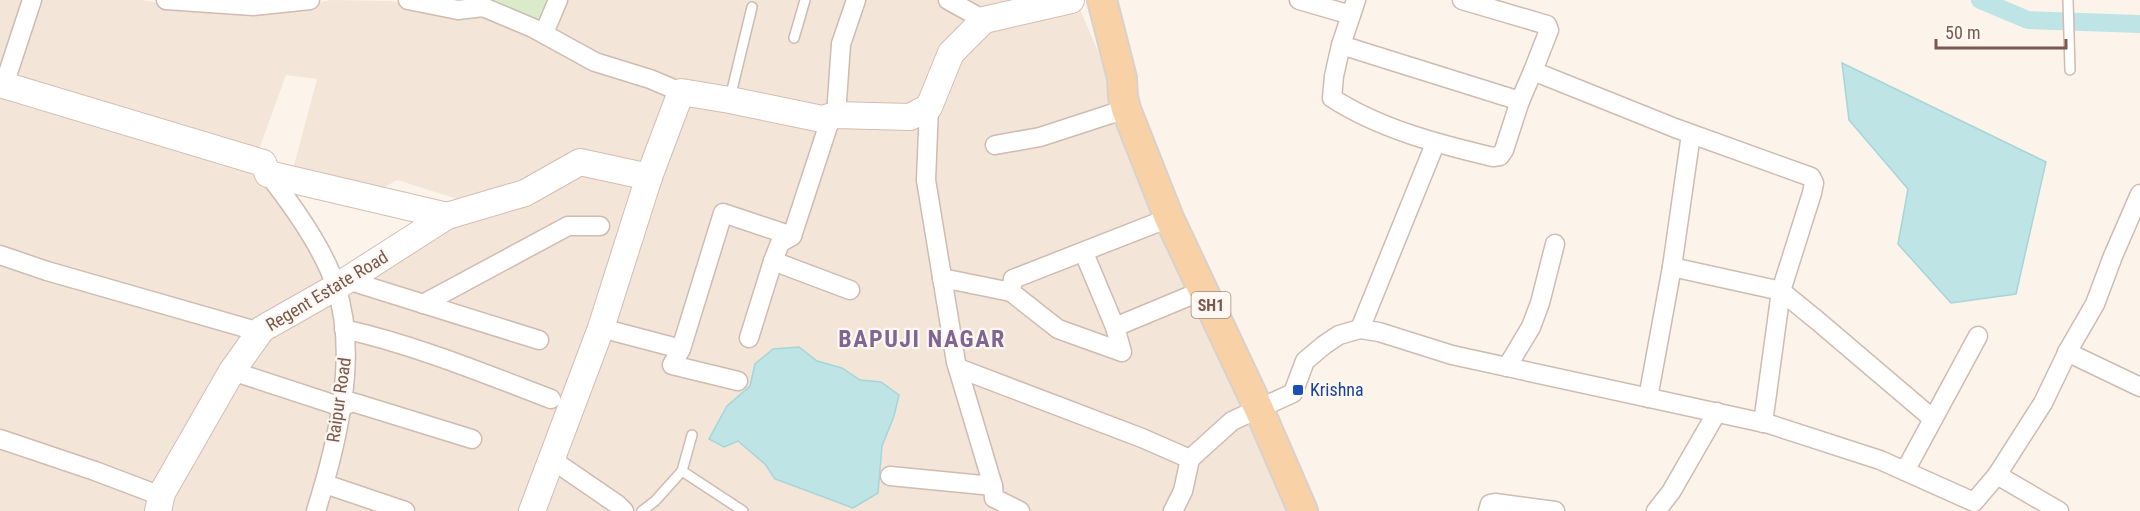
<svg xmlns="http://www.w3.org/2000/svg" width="2140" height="511" font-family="'Roboto Condensed',sans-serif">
<rect width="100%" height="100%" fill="#fcf4eb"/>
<g fill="#f4e5d9">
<polygon points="0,0 27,0 0,81"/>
<polygon points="39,0 141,0 161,3 296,7 331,0 389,1 482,14 541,30 555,0 1036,0 986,17 926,103 852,109 674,94 646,174 580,155 473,204 397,180 380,190 293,169 317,79 286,75 257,155 13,86"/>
<polygon points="1076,0 1109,77 1304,511 1030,511 999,491 966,379 931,180 933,105 953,55 986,24"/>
<polygon points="0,94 251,167 284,201 331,283 259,321 159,490 0,435"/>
<polygon points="684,98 820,124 925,112 921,180 992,499 1014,511 632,511 563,453"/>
<polygon points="583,171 646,180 530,511 0,511 0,449 168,502 266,337 430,232"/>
<polygon points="558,467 616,511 542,511"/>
</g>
<polygon fill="#daebc9" points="466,0 556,0 544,27"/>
<g fill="#bfe4e6" stroke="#a5d5d8" stroke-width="1.5">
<polygon points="1842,63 2046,162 2016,294 1951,303 1898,244 1908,189 1849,120"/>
<polygon points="799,347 817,361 842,368 860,380 881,382 899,395 894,416 882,446 878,493 853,508 775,479 765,464 738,441 724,447 709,439 727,406 750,386 755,364 773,349"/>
</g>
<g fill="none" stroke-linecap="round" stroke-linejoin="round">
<polyline stroke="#bfe4e6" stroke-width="18" points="1980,0 2028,20 2140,24"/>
<defs>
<g id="lane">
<polyline points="2068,0 2070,70"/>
<polyline points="794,38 805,0"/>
<polyline points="730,98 752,7"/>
<polyline points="692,435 682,471 743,511"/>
<polyline points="642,511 655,501 682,471"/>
</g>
<g id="street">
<polyline points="166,0 253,6 310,0"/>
<polyline points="408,0 458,10 483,7 533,28 595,62 650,79 681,92"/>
<polyline points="948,0 984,20"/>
<polyline points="1299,0 1351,15 1356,0"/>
<polyline points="1462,0 1547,25 1549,30 1533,71 1675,128 1811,177 1814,183 1812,193 1781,291 1763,423"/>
<polyline points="1351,15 1341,45 1520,101 1533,71"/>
<polyline points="544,33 558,0"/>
<path d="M1341 45 1334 76 1332 98C1380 129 1438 144 1493 157L1500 156 1504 150 1520 101"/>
<polyline points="4,85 32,0"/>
<polyline points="929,107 926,180 956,362 993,486 994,498 1020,511"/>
<polyline points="836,115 841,44 856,0"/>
<polyline points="995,145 1040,137 1126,109"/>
<path d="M268 174C293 206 324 249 336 287 359 355 337 444 316 511"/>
<polyline points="0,255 47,271 260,332"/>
<polyline points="773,261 850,290"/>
<polyline points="1672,267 1781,291 1819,322 1933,419"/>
<polyline points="942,278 1011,292 1058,329 1122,352 1115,327 1084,253"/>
<polyline points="347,280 539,340"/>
<polyline points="1011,292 1013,279 1169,218"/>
<polyline points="423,304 568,226 600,226"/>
<polyline points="1115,327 1204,290"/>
<polyline points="601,328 681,349"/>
<path d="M344 329C415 345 483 373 551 399"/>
<polyline points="1360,329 1435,144"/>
<polyline points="749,338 773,261 780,243 792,236 831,117"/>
<polyline points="2067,352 2140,387"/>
<polyline points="1507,367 1531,327 1540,303 1555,244"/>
<polyline points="958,368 1142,438 1190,459"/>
<polyline points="232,371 342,407 352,402 472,439"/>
<polyline points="738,381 672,365 681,349 723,213 792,236"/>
<polyline points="1648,398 1672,267 1691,134"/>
<polyline points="0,439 95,471 161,496"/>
<polyline points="551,459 618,505 624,511"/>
<polyline points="1905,471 1978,336"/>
<polyline points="1997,475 2059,511"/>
<polyline points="890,476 993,486"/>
<polyline points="325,484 405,511"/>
<polyline points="1173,511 1183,491 1190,459 1232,421 1293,393 1305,361 1324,345 1339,335 1360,329 1379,332 1452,355 1769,424 1880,460 1974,502 1997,475 2043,403 2069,349 2095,304 2113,256 2140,194"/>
<polyline points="1488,511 1490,504 1495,503 1555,511"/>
<polyline points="1656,511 1671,492 1717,412"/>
</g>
<g id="secondary">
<polyline points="0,84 263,163 268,174 447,216"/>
<polyline points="158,511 162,493 232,371 262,329 336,287 447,216 525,193 580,162 649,177"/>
<polyline points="532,511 601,328 649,177 681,92 730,100 822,119 836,115 910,117 929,107 951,53 984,20 1071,0"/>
</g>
<polyline id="primary" points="1102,0 1122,78 1123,97 1126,109 1169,218 1258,407 1303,511"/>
</defs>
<use href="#lane" stroke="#cfbbb0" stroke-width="12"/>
<use href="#street" stroke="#cfbbb0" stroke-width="21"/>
<use href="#secondary" stroke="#d4bdb0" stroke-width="28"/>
<use href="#primary" stroke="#d9d1cd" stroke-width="32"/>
<use href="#lane" stroke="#fff" stroke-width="9"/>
<use href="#street" stroke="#fff" stroke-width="18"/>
<use href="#secondary" stroke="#fff" stroke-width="26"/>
<use href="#primary" stroke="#f8d2a6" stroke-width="28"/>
</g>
<rect fill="#1a4fb4" stroke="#fff8f2" stroke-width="2" x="1292" y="384" width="12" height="12" rx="3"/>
<g text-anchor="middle" stroke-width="4.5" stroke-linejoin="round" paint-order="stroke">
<rect fill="#fff8f2" stroke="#a0897f" stroke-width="1.5" x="1191.5" y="292" width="39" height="26" rx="4.5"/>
<g font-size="16" font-weight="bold" fill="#78594e">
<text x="1211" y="311">SH1</text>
</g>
<g font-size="18" fill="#78594e" stroke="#fff8f2">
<text transform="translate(327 291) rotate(-31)" y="6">Regent Estate Road</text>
<text transform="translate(339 400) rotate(-82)" y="6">Raipur Road</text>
</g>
<g font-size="18" fill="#164399" stroke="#fff8f2" text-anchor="start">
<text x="1310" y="396">Krishna</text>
</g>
<g font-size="24" font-weight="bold" letter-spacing="1.5" fill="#7f6693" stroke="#fff8f2">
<text x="922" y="347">BAPUJI NAGAR</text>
</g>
</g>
<path d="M1936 39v9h130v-9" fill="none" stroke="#78594e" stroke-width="3"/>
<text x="1945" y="39" font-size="18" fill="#78594e" stroke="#fff8f2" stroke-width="4.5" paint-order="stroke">50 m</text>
</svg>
